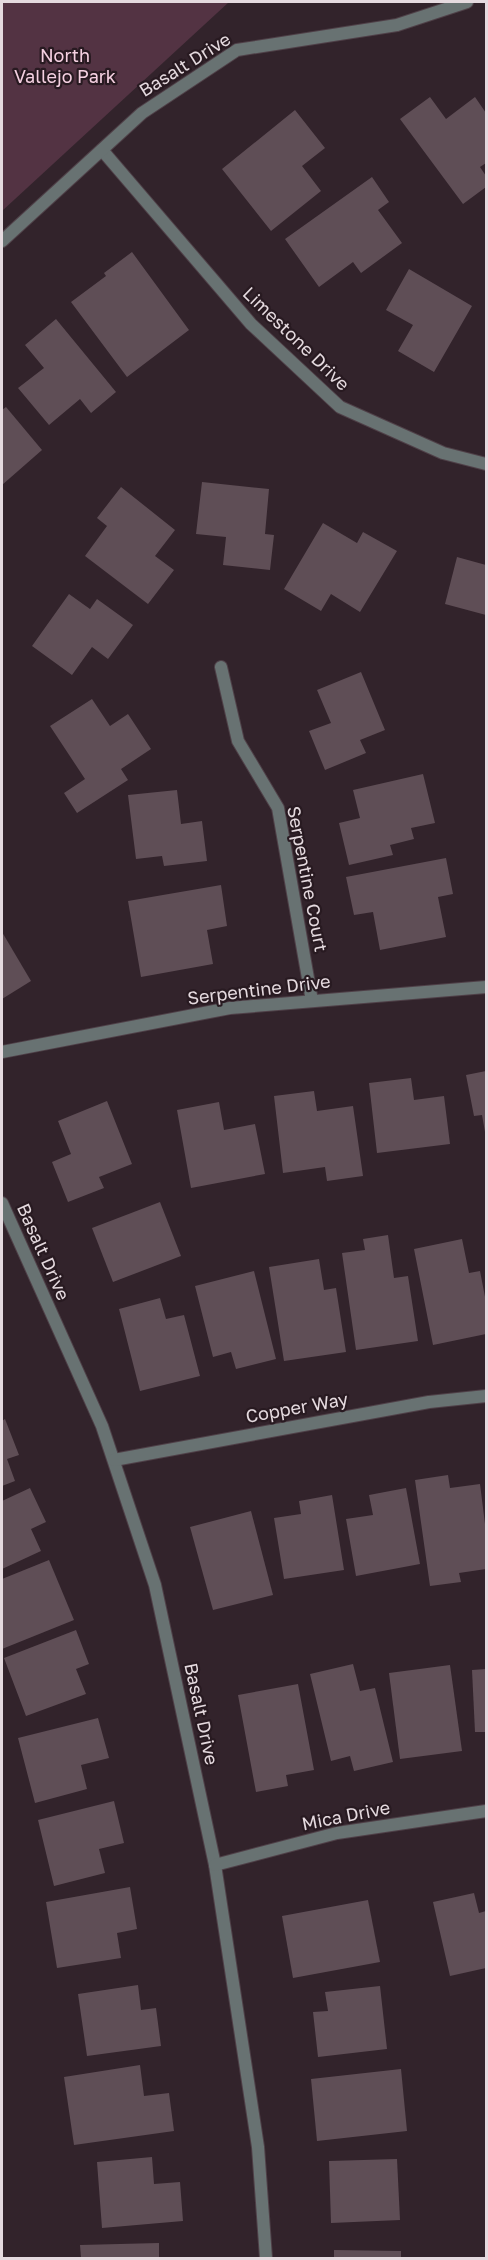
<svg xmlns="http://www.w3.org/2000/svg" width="488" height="2260" font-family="'Golos Text',sans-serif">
<rect width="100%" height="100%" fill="#32232b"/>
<polygon fill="#533343" points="2,2 229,2 2,211"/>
<g fill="#5f4e56">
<polygon points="430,97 446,119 475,97 486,113 486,163 480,167 486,176 486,187 463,204 400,119"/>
<polygon points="295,110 325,148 302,166 321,191 271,231 222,169"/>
<polygon points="372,177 389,202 378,210 402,243 361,273 353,262 319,287 285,239"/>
<polygon points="132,252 189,330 127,377 71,302 106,276 104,273"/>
<polygon points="409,269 472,306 434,372 398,351 413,325 386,310"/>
<polygon points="56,319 116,392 91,413 80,399 49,425 18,388 44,368 25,345"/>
<polygon points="6,407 42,450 2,485 2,410"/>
<polygon points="202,482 269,489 265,534 274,535 270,570 223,565 226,537 196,534"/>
<polygon points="121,487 175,530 155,556 174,570 148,604 85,556 107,526 97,518"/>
<polygon points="323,523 357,543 363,532 397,551 360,612 331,594 321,611 284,589"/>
<polygon points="457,557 486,565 486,615 445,604"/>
<polygon points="69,594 90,609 97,599 133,625 108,659 92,647 72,675 32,646"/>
<polygon points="361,672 385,730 360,740 366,753 325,770 309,731 331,723 317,690"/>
<polygon points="92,699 110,726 128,714 151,749 121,769 128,780 77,813 64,793 85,779 50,726"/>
<polygon points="423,774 435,823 411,828 414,839 390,845 393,855 349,865 339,823 360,818 353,790"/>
<polygon points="177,790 181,824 202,821 207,861 164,866 162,856 136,859 128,795"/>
<polygon points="446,858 453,894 438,897 446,937 380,950 373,912 354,915 346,877"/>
<polygon points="221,885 227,926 207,930 213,964 141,977 128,901"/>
<polygon points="2,932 31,981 2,999"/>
<polygon points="486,1071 486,1132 485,1132 482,1115 474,1116 466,1075"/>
<polygon points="411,1078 414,1100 444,1096 450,1144 377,1153 369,1083"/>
<polygon points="314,1091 317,1111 353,1106 363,1176 327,1181 325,1167 283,1173 274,1096"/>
<polygon points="107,1101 132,1164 99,1177 104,1188 68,1202 52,1162 71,1154 58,1121"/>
<polygon points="219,1102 224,1130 255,1124 265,1174 191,1188 177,1110"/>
<polygon points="160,1202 181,1256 113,1282 92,1228"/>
<polygon points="388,1235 394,1278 408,1276 418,1341 356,1350 342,1253 365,1250 363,1239"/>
<polygon points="462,1239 469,1273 480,1271 486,1302 486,1334 433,1345 414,1249"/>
<polygon points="319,1259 324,1290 336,1288 346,1352 284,1361 269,1267"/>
<polygon points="254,1271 276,1359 236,1369 231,1352 213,1357 195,1286"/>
<polygon points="160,1298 166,1319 184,1315 200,1376 140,1391 119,1309"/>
<polygon points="5,1419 19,1455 7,1459 15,1481 2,1486 2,1421"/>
<polygon points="448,1475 450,1488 480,1484 486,1532 486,1569 459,1573 461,1582 430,1586 415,1480"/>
<polygon points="30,1488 46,1522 31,1529 41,1551 2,1569 2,1501"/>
<polygon points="406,1488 420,1564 356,1576 346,1519 373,1515 369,1495"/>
<polygon points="332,1495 344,1570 284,1579 274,1518 301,1514 299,1501"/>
<polygon points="251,1511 273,1595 213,1610 190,1527"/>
<polygon points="49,1560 74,1620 2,1649 2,1579"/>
<polygon points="76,1630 89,1664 76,1669 86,1694 26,1716 4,1658"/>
<polygon points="353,1664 360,1691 375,1688 393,1762 354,1771 350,1756 331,1761 310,1674"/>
<polygon points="450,1665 462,1751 400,1759 389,1673"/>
<polygon points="486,1669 486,1732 475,1732 472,1670"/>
<polygon points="298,1684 314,1770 286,1775 288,1786 256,1792 238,1695"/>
<polygon points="98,1718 109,1758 81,1765 87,1789 35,1803 18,1738"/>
<polygon points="114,1801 124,1843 99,1849 105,1873 54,1886 38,1820"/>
<polygon points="130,1887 137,1929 117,1933 121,1958 57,1968 46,1902"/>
<polygon points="474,1893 479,1913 486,1911 486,1968 450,1976 433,1902"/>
<polygon points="368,1900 380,1962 293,1978 282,1916"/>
<polygon points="138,1985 141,2010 156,2008 161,2046 87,2056 78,1994"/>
<polygon points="380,1986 387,2049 318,2057 313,2012 328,2011 325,1992"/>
<polygon points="140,2065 144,2096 169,2093 174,2131 74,2145 64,2077"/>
<polygon points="401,2069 407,2131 317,2141 311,2079"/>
<polygon points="152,2157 154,2184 180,2182 183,2221 102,2228 97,2162"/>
<polygon points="397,2159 400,2220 331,2223 329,2161"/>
<polygon points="159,2243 159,2258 81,2258 80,2245"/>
<polygon points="334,2250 401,2251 401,2258 334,2258"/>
</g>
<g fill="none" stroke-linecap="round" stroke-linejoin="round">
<defs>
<g id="minor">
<polyline points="102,150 251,324 340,407 443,453 486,464"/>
<polyline points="2,241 142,113 237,50 397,25 467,2"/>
<polyline points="221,667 238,741 278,808 312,1001"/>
<polyline points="2,1052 230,1008 486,987"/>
<polyline points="2,1203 102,1426 155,1585 215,1865 258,2147 266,2258"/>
<polyline points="114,1460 429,1402 486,1396"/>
<polyline points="215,1865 337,1833 486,1811"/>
</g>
</defs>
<use href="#minor" stroke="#4f4048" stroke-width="14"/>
<use href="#minor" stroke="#687272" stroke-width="12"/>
</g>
<g text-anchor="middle" stroke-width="4.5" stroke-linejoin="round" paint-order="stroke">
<g font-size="18" fill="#f5d0e1" stroke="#281a21">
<text x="65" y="62">North<tspan x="65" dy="21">Vallejo Park</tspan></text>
</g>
<g font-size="18" fill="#e5dadf" stroke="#281a21">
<text transform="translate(185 65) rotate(-32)" y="6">Basalt Drive</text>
<text transform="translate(296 339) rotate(44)" y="6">Limestone Drive</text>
<text transform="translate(307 879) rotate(79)" y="6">Serpentine Court</text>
<text transform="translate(259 990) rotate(-7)" y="6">Serpentine Drive</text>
<text transform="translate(43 1252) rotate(66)" y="6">Basalt Drive</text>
<text transform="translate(297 1408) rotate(-10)" y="6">Copper Way</text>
<text transform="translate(201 1714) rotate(78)" y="6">Basalt Drive</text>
<text transform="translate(346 1816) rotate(-11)" y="6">Mica Drive</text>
</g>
</g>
<rect width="488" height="2260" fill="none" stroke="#e5dadf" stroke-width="6"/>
</svg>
